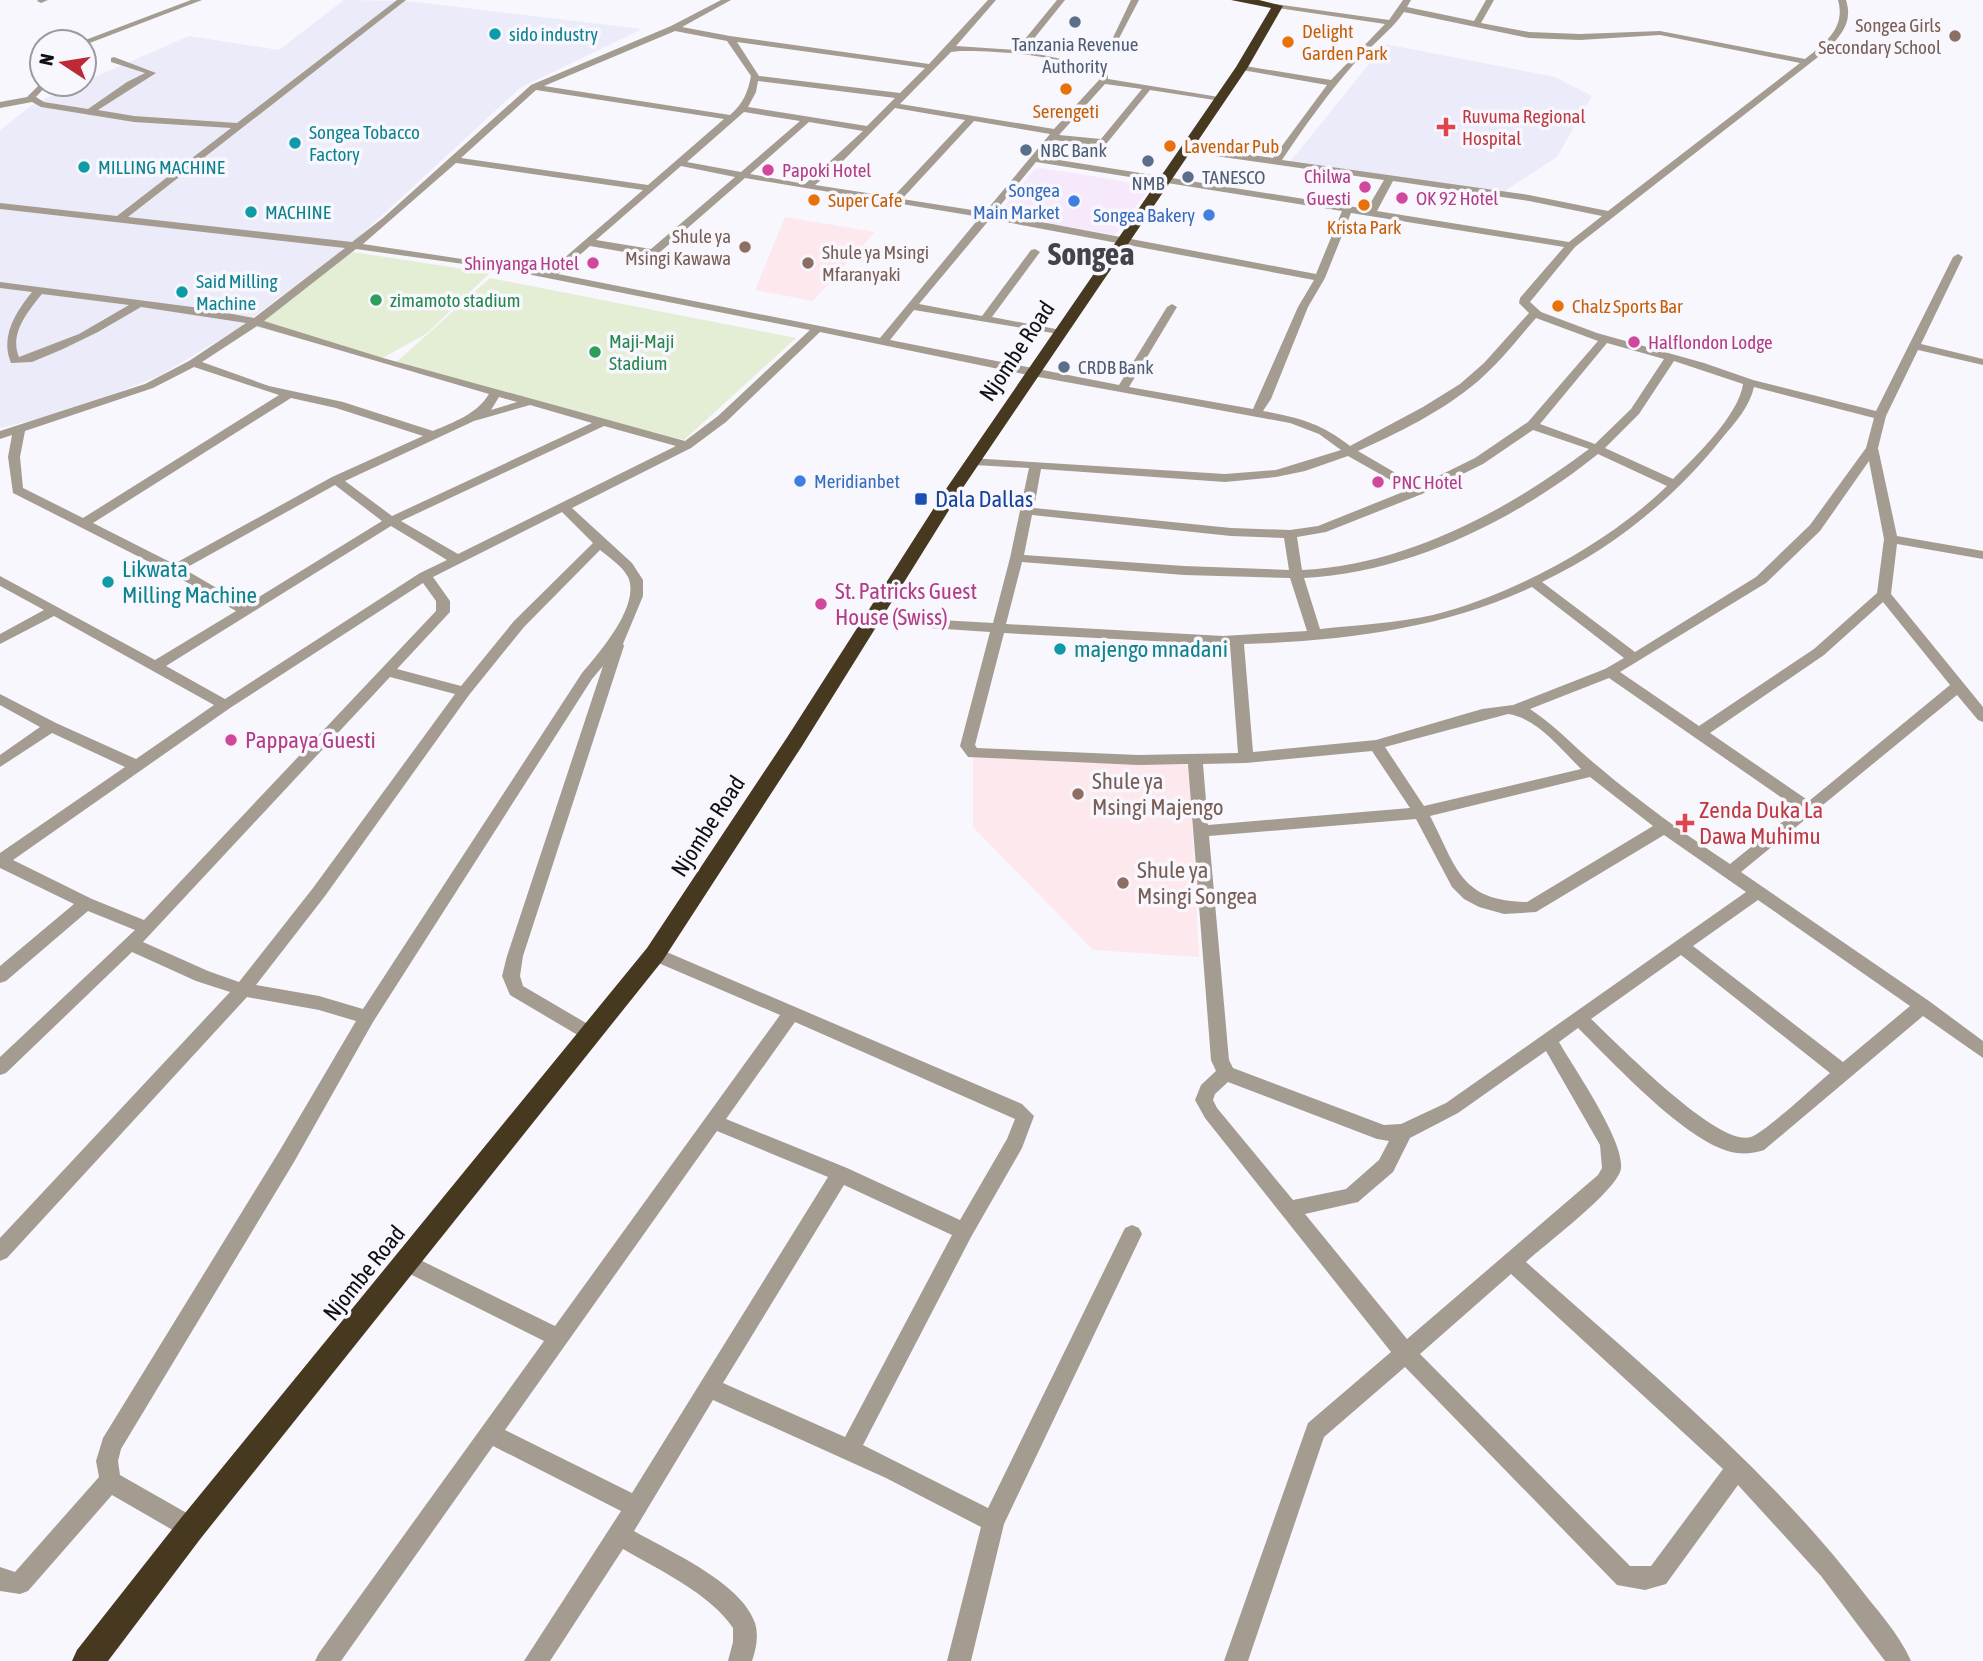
<svg xmlns="http://www.w3.org/2000/svg" width="1983" height="1661" font-family="'Asap Condensed',sans-serif">
<rect width="100%" height="100%" fill="#f8f7fe"/>
<polygon fill="#f7e9fc" points="1041,168 1110,179 1150,187 1115,235 997,215 1035,169"/>
<g fill="#ecebf9">
<polygon points="344,0 408,1 642,29 520,88 351,244 237,329 161,375 75,410 0,428 0,130 35,103 189,36 279,50"/>
<polygon points="1385,44 1555,77 1592,96 1557,157 1503,192 1290,162"/>
</g>
<g fill="#fde8ee">
<polygon points="785,217 875,232 813,301 755,290"/>
<polygon points="973,755 1189,765 1199,957 1093,950 973,827"/>
</g>
<g fill="#e3eed5">
<polygon points="353,252 490,273 426,334 379,360 253,326"/>
<polygon points="490,278 796,338 684,440 465,383 392,366"/>
</g>
<g fill="none" stroke-linecap="round" stroke-linejoin="round">
<g fill="#a49c90" fill-rule="evenodd">
<polygon points="48,0 41,3 37,1 38,0"/>
<polygon points="191,0 202,0 87,44 80,42"/>
<path d="M397 0H406L128 217 352 242 383 218 531 85 671 26 721 0H731L682 27 730 36 929 64 988 0H996L956 46 1016 50 1057 0H1065L1024 51 1098 67 1108 72V79L1225 98 1221 101 1150 90 1107 143 1098 146 1054 140 1040 157 1367 209 1384 180 1187 152 1182 149 1187 146 1273 158 1327 85 1242 70 1239 69V65L1331 80 1385 24 1278 8 1275 4 1389 20 1403 0H1411L1407 7 1474 21 1486 0H1494L1481 23 1529 32 1580 34 1660 31 1805 59C1825 43 1846 28 1838 0H1846C1853 22 1842 34 1827 50L1575 247 1530 302 1541 312 1597 333 1704 363 1753 380 1876 411 1953 257 1958 254 1963 257 1921 344 1983 359V365L1918 350 1886 416 1878 448 1897 536 1983 551V559L1897 544 1891 594 1983 707V722L1978 720 1957 695 1741 872 1929 1001 1983 1041V1058L1923 1016 1764 1150C1755 1153 1746 1154 1737 1153 1690 1147 1613 1062 1578 1028L1559 1042C1573 1067 1630 1148 1620 1172 1611 1195 1547 1243 1526 1262 1640 1364 1761 1462 1856 1583 1874 1607 1899 1633 1911 1661H1885L1821 1576 1738 1485 1666 1584 1645 1590 1617 1585 1405 1367 1324 1437 1248 1661H1224L1308 1423 1391 1352 1205 1118 1195 1100 1201 1085 1216 1071 1211 1060 1188 764 1138 765 968 757 960 746 990 632 870 624 863 620 870 616 993 623 1010 558 1029 468 974 465 968 461 970 458 1225 474 1276 470 1341 450 1319 434 1290 423 1033 376 820 332 726 422 691 448 572 508 632 563 643 580V596L623 644 624 646 523 956 520 976 523 986 598 1030 601 1035 598 1040 592 1042 586 1040 510 995 502 976 507 956 603 666 592 679 373 1022 294 1162 121 1449 118 1461 120 1475 199 1520 202 1528 199 1536 191 1539 183 1536 112 1495 28 1591 20 1594 0 1591V1567L15 1572 99 1477 96 1461 103 1438 280 1150 356 1021 319 1010 247 997 7 1258 0 1261V1238L230 992 196 981 132 952 6 1073 0 1075V1057L135 930 88 911 6 981 0 983V966L74 904 0 868V853L125 767 52 733 0 767V755L40 727 0 705V694L56 723 136 759 214 705 54 616 0 644V634L44 610 0 586V576L155 660 236 611 169 572 13 493 8 457 12 435 0 439V431L145 384 189 361 246 323 141 307 98 332 63 349 32 362 11 363C0 337 15 313 32 292L0 288V282L200 308 254 318 345 248 0 209V203L117 216 231 128 134 122 41 107 32 102 0 108V102L27 97 42 82V84H48L36 97 44 102 88 109 127 82 145 73 111 62V58L114 57 156 73 98 110 134 116 237 123ZM1404 12 1529 38 1580 40 1660 35 1800 63 1608 211 1529 195 1282 160C1304 127 1327 95 1353 65 1370 46 1391 31 1404 12ZM675 31 727 41 751 76C748 92 743 104 730 115L544 86ZM737 42 925 68 900 93 759 76ZM960 51C1002 51 1063 55 1100 75L1099 80 1054 129 900 104 951 52ZM758 81 895 98 867 126 748 107 756 92ZM1105 84 1142 89 1101 139 1059 135ZM536 90 724 119 648 185 461 158ZM895 108 965 120 893 197 815 185 840 164ZM744 112 800 121 741 172 687 162ZM974 121 1050 134 985 212 902 199ZM809 122 863 131 805 184 750 174ZM1036 162 1342 211 1316 274 994 213ZM456 163 643 190 548 272 363 244ZM681 166 735 177 651 249 596 240ZM745 178 980 217 880 338 558 274 590 246 647 256 659 253ZM1393 181 1529 201 1602 216 1569 242 1377 211ZM1351 213 1564 247 1520 298 1519 303 1529 313 1484 363 1460 384 1423 407 1350 446C1320 423 1300 418 1263 411L1271 399 1308 307 1325 278ZM990 219 1314 280 1298 307 1253 409 1129 387 1177 307 1172 304 1167 307 1119 385 890 340 914 310 1065 335V331L1061 330 992 317 1040 252 1035 249 1031 250 982 316 919 304ZM356 249 507 270 810 330 718 416 685 441 383 358 264 321ZM42 294 129 305 79 334 19 357C9 334 28 311 42 294ZM1536 318 1598 341 1528 422 1475 458 1418 486 1358 451C1398 433 1443 411 1477 382 1499 363 1517 340 1536 318ZM257 326 489 394C477 414 454 422 433 431L343 402 269 386 202 362ZM1607 343 1664 359 1631 409 1595 444 1540 424ZM1674 361 1743 384C1739 415 1695 457 1673 479L1605 448 1639 414ZM194 367 279 395 83 518 23 488 20 457 25 431 153 388ZM1754 387 1874 418 1866 448 1810 525 1756 577 1635 652 1542 582C1613 548 1674 499 1723 437 1735 423 1750 406 1754 387ZM499 397 517 402 491 410ZM291 398 336 408 423 436 332 477 174 564 93 523ZM530 405 592 423 392 516 345 481 474 421ZM604 426 676 446 458 554 401 521ZM1533 430 1589 449C1507 511 1406 565 1302 570L1297 537 1326 532 1422 494 1483 464ZM1598 454 1667 486C1609 543 1511 596 1433 615 1396 623 1358 625 1320 629L1304 578C1409 573 1517 519 1598 454ZM1348 456 1408 490 1318 526 1290 530 1231 528 1034 508 1041 469 1225 482 1276 477 1305 471ZM1869 461 1884 539 1877 593 1814 649 1699 726 1620 672 1766 583 1820 531ZM335 485 382 521 246 605 184 569ZM562 512 593 543 514 621 461 686 397 669 450 612V601L433 577ZM1032 515 1231 536 1284 538 1289 570 1184 566 1024 555ZM391 526 447 560 420 573 225 699 166 666ZM600 550C610 558 622 566 628 577 641 605 599 653 582 673L363 1009 319 996 256 985 325 896 469 695 524 627ZM1022 562 1184 575 1290 578 1307 631 1223 636 1006 624ZM423 583 436 601V611L144 920 92 899 13 860 230 708ZM1532 587 1624 658 1605 669 1513 705 1482 709 1376 740 1253 752 1244 644C1343 641 1442 629 1532 587ZM1883 602 1950 685 1809 801 1710 733 1824 655ZM1004 633 1230 645 1238 753 1138 755 977 748 975 745ZM390 677 455 694 313 888 239 982 208 971 143 942ZM1609 678 1798 809 1730 864C1685 834 1641 803 1600 768 1576 749 1556 726 1530 709ZM1508 714C1537 718 1561 749 1581 769L1424 806 1385 747ZM1372 751 1410 808 1208 825 1203 764 1246 763ZM1590 777 1653 826 1527 902C1460 901 1457 868 1430 816ZM1416 819 1452 887 1464 899 1479 907 1504 914 1536 912 1664 835 1746 892 1446 1103 1401 1124 1384 1125 1233 1068 1229 1060 1209 836ZM1758 900 1910 1006 1843 1062 1693 946ZM1681 955 1830 1073C1816 1085 1764 1133 1751 1137 1718 1148 1617 1043 1591 1019ZM1546 1051 1600 1145 1602 1168 1598 1175 1407 1339 1305 1214 1358 1202 1393 1172 1410 1138 1458 1113ZM1228 1082 1377 1139 1389 1141 1379 1160 1346 1189 1293 1200 1217 1108 1213 1100 1215 1094ZM1511 1274 1723 1469 1651 1566H1630L1420 1354Z"/>
<polygon points="1131,0 1139,0 1116,44 1109,46"/>
<path d="M655 947 1022 1104 1034 1116 1022 1148 971 1237 863 1445 988 1508 1125 1228 1132 1225 1139 1228 1142 1234 1004 1524 971 1661H947L981 1527 886 1478 713 1400 634 1531C669 1551 742 1583 755 1623 759 1636 756 1649 752 1661H728L733 1642V1628C711 1594 657 1569 623 1549L550 1661H524L621 1511 493 1446 341 1661H315L319 1653 544 1341 400 1269 397 1263 400 1257 407 1254 414 1257 555 1326 780 1015 649 959 647 954 649 949ZM795 1022 1015 1119 1007 1139 960 1220 847 1168 726 1119ZM717 1131 828 1177 632 1493 505 1430ZM844 1185 952 1235 845 1437 723 1383Z"/>
</g>
<polygon fill="#473820" fill-rule="evenodd" points="1231,0 1259,0 1283,6 1248,67 964,486 802,746 663,960 201,1538 108,1661 72,1661 77,1650 181,1518 647,948 788,736 948,486 1236,67 1271,8"/>
</g>
<g fill="#5c6f8a" stroke="#f8f7fe" stroke-width="2.5">
<circle cx="1075" cy="22" r="7"/>
<circle cx="1026" cy="150" r="7"/>
<circle cx="1148" cy="161" r="7"/>
<circle cx="1188" cy="177" r="7"/>
<circle cx="1064" cy="367" r="7"/>
</g>
<g fill="#0f9aa8" stroke="#f8f7fe" stroke-width="2.5">
<circle cx="495" cy="34" r="7"/>
<circle cx="295" cy="143" r="7"/>
<circle cx="84" cy="167" r="7"/>
<circle cx="251" cy="212" r="7"/>
<circle cx="182" cy="292" r="7"/>
<circle cx="108" cy="582" r="7"/>
<circle cx="1060" cy="649" r="7"/>
</g>
<g fill="#8d6e63" stroke="#f8f7fe" stroke-width="2.5">
<circle cx="1955" cy="36" r="7"/>
<circle cx="745" cy="247" r="7"/>
<circle cx="808" cy="263" r="7"/>
<circle cx="1078" cy="794" r="7"/>
<circle cx="1123" cy="883" r="7"/>
</g>
<g fill="#e8710a" stroke="#f8f7fe" stroke-width="2.5">
<circle cx="1288" cy="42" r="7"/>
<circle cx="1066" cy="89" r="7"/>
<circle cx="1170" cy="146" r="7"/>
<circle cx="814" cy="200" r="7"/>
<circle cx="1364" cy="205" r="7"/>
<circle cx="1558" cy="306" r="7"/>
</g>
<g fill="#e0444e" stroke="#f8f7fe" stroke-width="2.5">
<path d="M1442.5 116.5h7v7h7v7h-7v7h-7v-7h-7v-7h7z"/>
<path d="M1681.5 812.5h7v7h7v7h-7v7h-7v-7h-7v-7h7z"/>
</g>
<g fill="#d1479c" stroke="#f8f7fe" stroke-width="2.5">
<circle cx="768" cy="170" r="7"/>
<circle cx="1365" cy="187" r="7"/>
<circle cx="1402" cy="198" r="7"/>
<circle cx="593" cy="263" r="7"/>
<circle cx="1634" cy="342" r="7"/>
<circle cx="1378" cy="482" r="7"/>
<circle cx="821" cy="604" r="7"/>
<circle cx="231" cy="740" r="7"/>
</g>
<g fill="#3f7fe0" stroke="#f8f7fe" stroke-width="2.5">
<circle cx="1074" cy="201" r="7"/>
<circle cx="1209" cy="215" r="7"/>
<circle cx="800" cy="481" r="7"/>
</g>
<g fill="#2e9e5b" stroke="#f8f7fe" stroke-width="2.5">
<circle cx="376" cy="300" r="7"/>
<circle cx="595" cy="352" r="7"/>
</g>
<rect fill="#1a4fb4" stroke="#f8f7fe" stroke-width="2.5" x="914" y="492" width="14" height="14" rx="3.5"/>
<g text-anchor="middle" stroke-width="7" stroke-linejoin="round" paint-order="stroke">
<g font-size="19" fill="#785e54" stroke="#f8f7fe" text-anchor="end">
<text x="1941" y="32">Songea Girls<tspan x="1941" dy="22">Secondary School</tspan></text>
<text x="731" y="243">Shule ya<tspan x="731" dy="22">Msingi Kawawa</tspan></text>
<text x="822" y="259" text-anchor="start">Shule ya Msingi<tspan x="822" dy="22">Mfaranyaki</tspan></text>
</g>
<g font-size="19" fill="#c56008" stroke="#f8f7fe" text-anchor="start">
<text x="1302" y="38">Delight<tspan x="1302" dy="22">Garden Park</tspan></text>
<text x="1066" y="118" text-anchor="middle">Serengeti</text>
<text x="1184" y="153">Lavendar Pub</text>
<text x="828" y="207">Super Cafe</text>
<text x="1364" y="234" text-anchor="middle">Krista Park</text>
<text x="1572" y="313">Chalz Sports Bar</text>
</g>
<g font-size="19" fill="#0d838f" stroke="#f8f7fe" text-anchor="start">
<text x="509" y="41">sido industry</text>
<text x="309" y="139">Songea Tobacco<tspan x="309" dy="22">Factory</tspan></text>
<text x="98" y="174">MILLING MACHINE</text>
<text x="265" y="219">MACHINE</text>
<text x="196" y="288">Said Milling<tspan x="196" dy="22">Machine</tspan></text>
</g>
<g font-size="19" fill="#4e5e75" stroke="#f8f7fe" text-anchor="start">
<text x="1075" y="51" text-anchor="middle">Tanzania Revenue<tspan x="1075" dy="22">Authority</tspan></text>
<text x="1040" y="157">NBC Bank</text>
<text x="1202" y="184">TANESCO</text>
<text x="1148" y="190" text-anchor="middle">NMB</text>
<text x="1078" y="374">CRDB Bank</text>
</g>
<g font-size="19" fill="#be3a42" stroke="#f8f7fe" text-anchor="start">
<text x="1462" y="123">Ruvuma Regional<tspan x="1462" dy="22">Hospital</tspan></text>
</g>
<g font-size="19" fill="#b23c85" stroke="#f8f7fe" text-anchor="start">
<text x="782" y="177">Papoki Hotel</text>
<text x="1351" y="183" text-anchor="end">Chilwa<tspan x="1351" dy="22">Guesti</tspan></text>
<text x="1416" y="205">OK 92 Hotel</text>
<text x="579" y="270" text-anchor="end">Shinyanga Hotel</text>
<text x="1648" y="349">Halflondon Lodge</text>
<text x="1392" y="489">PNC Hotel</text>
</g>
<g font-size="19" fill="#366cbe" stroke="#f8f7fe" text-anchor="end">
<text x="1060" y="197">Songea<tspan x="1060" dy="22">Main Market</tspan></text>
<text x="1195" y="222">Songea Bakery</text>
<text x="814" y="488" text-anchor="start">Meridianbet</text>
</g>
<g font-size="19" fill="#27864d" stroke="#f8f7fe" text-anchor="start">
<text x="390" y="307">zimamoto stadium</text>
<text x="609" y="348">Maji-Maji<tspan x="609" dy="22">Stadium</tspan></text>
</g>
<g font-size="23" fill="#100f12" stroke="#f8f7fe">
<text transform="translate(1017 351) rotate(-56)" y="8">Njombe Road</text>
<text transform="translate(708 826) rotate(-57)" y="8">Njombe Road</text>
<text transform="translate(364 1273) rotate(-51)" y="8">Njombe Road</text>
</g>
<g font-size="23" fill="#164399" stroke="#f8f7fe" text-anchor="start">
<text x="935" y="507">Dala Dallas</text>
</g>
<g font-size="23" fill="#0d838f" stroke="#f8f7fe" text-anchor="start">
<text x="122" y="577">Likwata<tspan x="122" dy="26">Milling Machine</tspan></text>
<text x="1074" y="657">majengo mnadani</text>
</g>
<g font-size="23" fill="#b23c85" stroke="#f8f7fe" text-anchor="start">
<text x="835" y="599">St. Patricks Guest<tspan x="835" dy="26">House (Swiss)</tspan></text>
<text x="245" y="748">Pappaya Guesti</text>
</g>
<g font-size="23" fill="#785e54" stroke="#f8f7fe" text-anchor="start">
<text x="1092" y="789">Shule ya<tspan x="1092" dy="26">Msingi Majengo</tspan></text>
<text x="1137" y="878">Shule ya<tspan x="1137" dy="26">Msingi Songea</tspan></text>
</g>
<g font-size="23" fill="#be3a42" stroke="#f8f7fe" text-anchor="start">
<text x="1699" y="818">Zenda Duka La<tspan x="1699" dy="26">Dawa Muhimu</tspan></text>
</g>
<g font-size="32" font-weight="bold" fill="#434348" stroke="#f8f7fe">
<text x="1091" y="265">Songea</text>
</g>
</g>
<g transform="translate(63 63) rotate(282)"><circle r="33" fill="#f8f7fe" stroke="#9b9aa0" stroke-width="2"/>
<path d="M0-5L12 26L0 18L-12 26Z" fill="#bc2b35"/>
<text y="-10" font-size="19" font-weight="bold" text-anchor="middle" fill="#100f12">N</text>
</g>
</svg>
